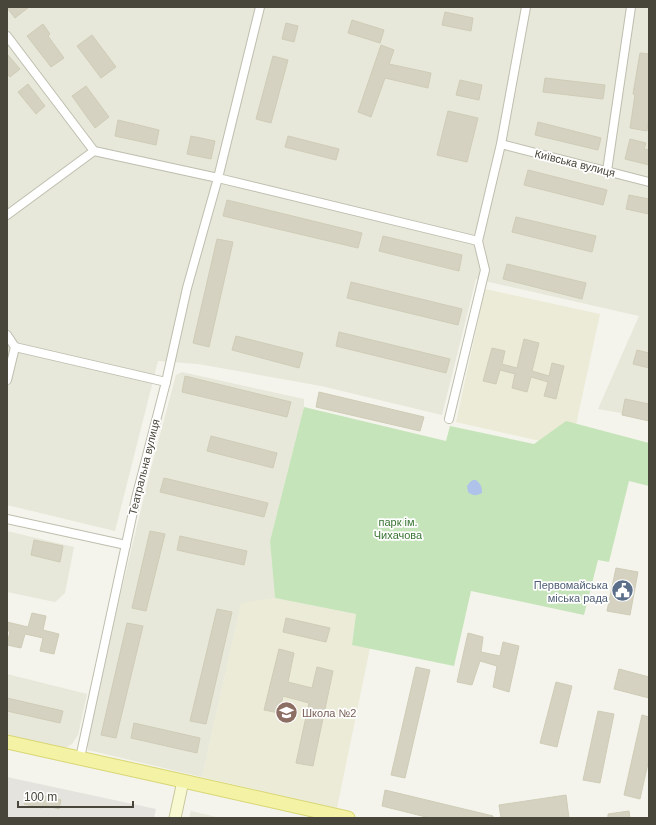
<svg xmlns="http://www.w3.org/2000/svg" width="656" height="825" font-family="Arial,sans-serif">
<rect width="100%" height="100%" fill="#f4f4ec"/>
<g fill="#e7e7da">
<polygon points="7,7 649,7 649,418 598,409 639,316 476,279 442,415 321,386 198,364 158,361 115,531 7,505"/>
<polygon points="182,372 304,399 304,407 270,541 275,598 241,604 202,777 88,750 86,744 86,737 150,472 176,375"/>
<polygon points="7,531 74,547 65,593 55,602 7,592"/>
<polygon points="7,674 87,694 78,735 72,744 65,748 7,735"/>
<polygon points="191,811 221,818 189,818"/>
</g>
<polygon fill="#e4e3dd" points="7,777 156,809 154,818 7,818"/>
<g fill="#ecebd7">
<polygon points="485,289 600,314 571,448 456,422"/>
<polygon points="275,598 356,614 352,645 370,648 337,808 202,777 241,603"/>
</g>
<polygon fill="#c5e4b9" points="304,407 446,441 450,426 534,444 566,421 649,443 649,486 629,481 609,562 598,560 584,615 471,591 454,666 352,645 356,614 275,598 270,541"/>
<path fill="#afc2ea" d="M473 480H476C481 484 482 487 482 493 476 496 473 496 468 492L467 486 470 482Z"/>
<g fill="#d5d2c2" stroke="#cfccb6">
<polygon points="7,7 29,7 15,18 7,8"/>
<polygon points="445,12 473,18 471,31 442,25"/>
<polygon points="352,20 384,30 380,43 348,33"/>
<polygon points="286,23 298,26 294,42 282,39"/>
<polygon points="43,24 50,34 48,36 64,58 51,67 27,36"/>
<polygon points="92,35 116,67 101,78 77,46"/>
<polygon points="381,45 394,50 389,64 431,73 428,88 385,78 371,117 358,112"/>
<polygon points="640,53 649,54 649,116 647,131 630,128 635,95 633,94"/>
<polygon points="7,54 20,69 10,77 7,74"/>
<polygon points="273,56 288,60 271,123 256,119"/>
<polygon points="545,78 605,85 603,99 543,92"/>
<polygon points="460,80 482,85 479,100 456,95"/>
<polygon points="28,84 45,106 36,114 18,92"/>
<polygon points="86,86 109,117 95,128 72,96"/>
<polygon points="448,111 478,118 467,162 437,155"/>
<polygon points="118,120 159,130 156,145 115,136"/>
<polygon points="538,122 601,138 598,150 535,135"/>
<polygon points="191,136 215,141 211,159 187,154"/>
<polygon points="288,136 339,149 336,160 285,147"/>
<polygon points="630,139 646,143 644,149 649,150 649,165 625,159"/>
<polygon points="528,170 607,190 603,205 524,185"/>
<polygon points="629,195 649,199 649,214 626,209"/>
<polygon points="227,200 362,233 358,248 223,216"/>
<polygon points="516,217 596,236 592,252 512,232"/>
<polygon points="383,236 462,255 459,271 379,251"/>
<polygon points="217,239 233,242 209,347 193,343"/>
<polygon points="507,264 586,283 582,299 503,279"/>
<polygon points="351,282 462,309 458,325 347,298"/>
<polygon points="339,332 450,359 446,373 336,346"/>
<polygon points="236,336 303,353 299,368 232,350"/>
<polygon points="524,339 539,343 532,371 549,376 552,363 564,366 556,399 544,396 548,382 531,377 527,392 512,388 515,374 500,370 496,384 483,381 492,348 505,351 502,364 517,368"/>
<polygon points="637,350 649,353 649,368 633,364"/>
<polygon points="185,376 291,402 287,417 182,392"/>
<polygon points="319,392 424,417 420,431 316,407"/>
<polygon points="625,399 649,404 649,421 622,415"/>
<polygon points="211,436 277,453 273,468 207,451"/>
<polygon points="164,478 268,503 264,517 160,492"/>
<polygon points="150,531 165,534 146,611 132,608"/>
<polygon points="180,536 247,551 244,565 177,550"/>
<polygon points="34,540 63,546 60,562 31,555"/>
<polygon points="616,568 638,572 630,615 607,611"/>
<polygon points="217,609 232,612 206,724 190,721"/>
<polygon points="32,613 46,616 43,630 59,634 54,654 40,651 43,638 25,634 21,648 7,645 10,631 7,631 7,622 28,627"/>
<polygon points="286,618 330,628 326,642 283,632"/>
<polygon points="127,623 143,626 116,738 101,735"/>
<polygon points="468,633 483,637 481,652 500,656 503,642 519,646 509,692 493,687 497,666 480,661 472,685 457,682"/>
<polygon points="279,649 294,653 288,682 312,688 317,667 333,671 313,766 296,763 309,703 283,696 279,713 264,710"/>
<polygon points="416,667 430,670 405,778 391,775"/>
<polygon points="619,669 649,677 649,698 614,689"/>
<polygon points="556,682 572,686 557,747 540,743"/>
<polygon points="7,698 63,711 60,723 7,711"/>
<polygon points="598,711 614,714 600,783 583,780"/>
<polygon points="642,715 649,717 649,759 640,799 624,795"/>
<polygon points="134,723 200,738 197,753 131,738"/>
<polygon points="385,790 493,816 493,818 430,818 382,806"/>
<polygon points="26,795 43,798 44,796 61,800 59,809 43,805 42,808 24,804"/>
<polygon points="566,795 569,818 561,818 561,817 555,818 501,818 499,805"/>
<polygon points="629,811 630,818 608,818 608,814"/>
</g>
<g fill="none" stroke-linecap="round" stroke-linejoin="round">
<defs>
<g id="street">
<polyline points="7,36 94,151 218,178 478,241"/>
<polyline points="501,144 649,182"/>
<polyline points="607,171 631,7"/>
<polyline points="7,215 94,151"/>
<polyline points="7,335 15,347 7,380"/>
<polyline points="15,347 166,382"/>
<polyline points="449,419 485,270 478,241 501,144 526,7"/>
<polyline points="7,519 126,545"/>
<polyline points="80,758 136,498 166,382 187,288 218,178 260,7"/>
</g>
<polyline id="secondary" points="175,818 183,781"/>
<polyline id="primary" points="7,742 183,781 348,818"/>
</defs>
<use href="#street" stroke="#bfbeaf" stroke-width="10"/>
<use href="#secondary" stroke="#c6c699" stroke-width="13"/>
<use href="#primary" stroke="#d8d675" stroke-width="15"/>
<use href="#street" stroke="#fff" stroke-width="8"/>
<use href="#secondary" stroke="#f8f9d0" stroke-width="11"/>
<use href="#primary" stroke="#f4f3a5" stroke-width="13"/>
</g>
<defs>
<symbol id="civic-disc" viewBox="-11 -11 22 22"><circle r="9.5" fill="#5c6f8a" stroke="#fff"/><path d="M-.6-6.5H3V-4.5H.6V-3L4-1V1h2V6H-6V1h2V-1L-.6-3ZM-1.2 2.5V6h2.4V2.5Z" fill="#fff"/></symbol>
<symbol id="school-disc" viewBox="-11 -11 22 22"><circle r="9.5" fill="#8d6e63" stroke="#fff"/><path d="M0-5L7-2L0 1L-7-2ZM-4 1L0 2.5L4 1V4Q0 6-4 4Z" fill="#fff"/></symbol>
</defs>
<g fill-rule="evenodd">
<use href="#civic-disc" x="610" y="578" width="25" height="25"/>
<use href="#school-disc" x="274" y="700" width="25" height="25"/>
</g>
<g text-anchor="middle" stroke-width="3.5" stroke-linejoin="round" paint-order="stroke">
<g font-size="11" fill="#48463a" stroke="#fff">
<text transform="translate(575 163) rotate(14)" y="4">Київська вулиця</text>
<text transform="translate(144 467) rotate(-76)" y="4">Театральна вулиця</text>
</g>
<g font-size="11" fill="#397432" stroke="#fff">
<text x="398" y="526">парк ім.<tspan x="398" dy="13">Чихачова</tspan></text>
</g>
<g font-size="11" fill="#4e5e75" stroke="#fff" text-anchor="end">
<text x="608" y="589">Первомайська<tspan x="608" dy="13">міська рада</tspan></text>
</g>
<g font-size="11" fill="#785e54" stroke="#fff" text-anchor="start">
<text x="302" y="717">Школа №2</text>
</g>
</g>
<rect width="656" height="825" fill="none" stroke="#48463a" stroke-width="16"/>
<path d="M18 801v6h115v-6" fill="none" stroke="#48463a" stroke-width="2"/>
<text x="24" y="801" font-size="12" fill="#48463a" stroke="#ffffff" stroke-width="3" paint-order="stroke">100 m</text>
</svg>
